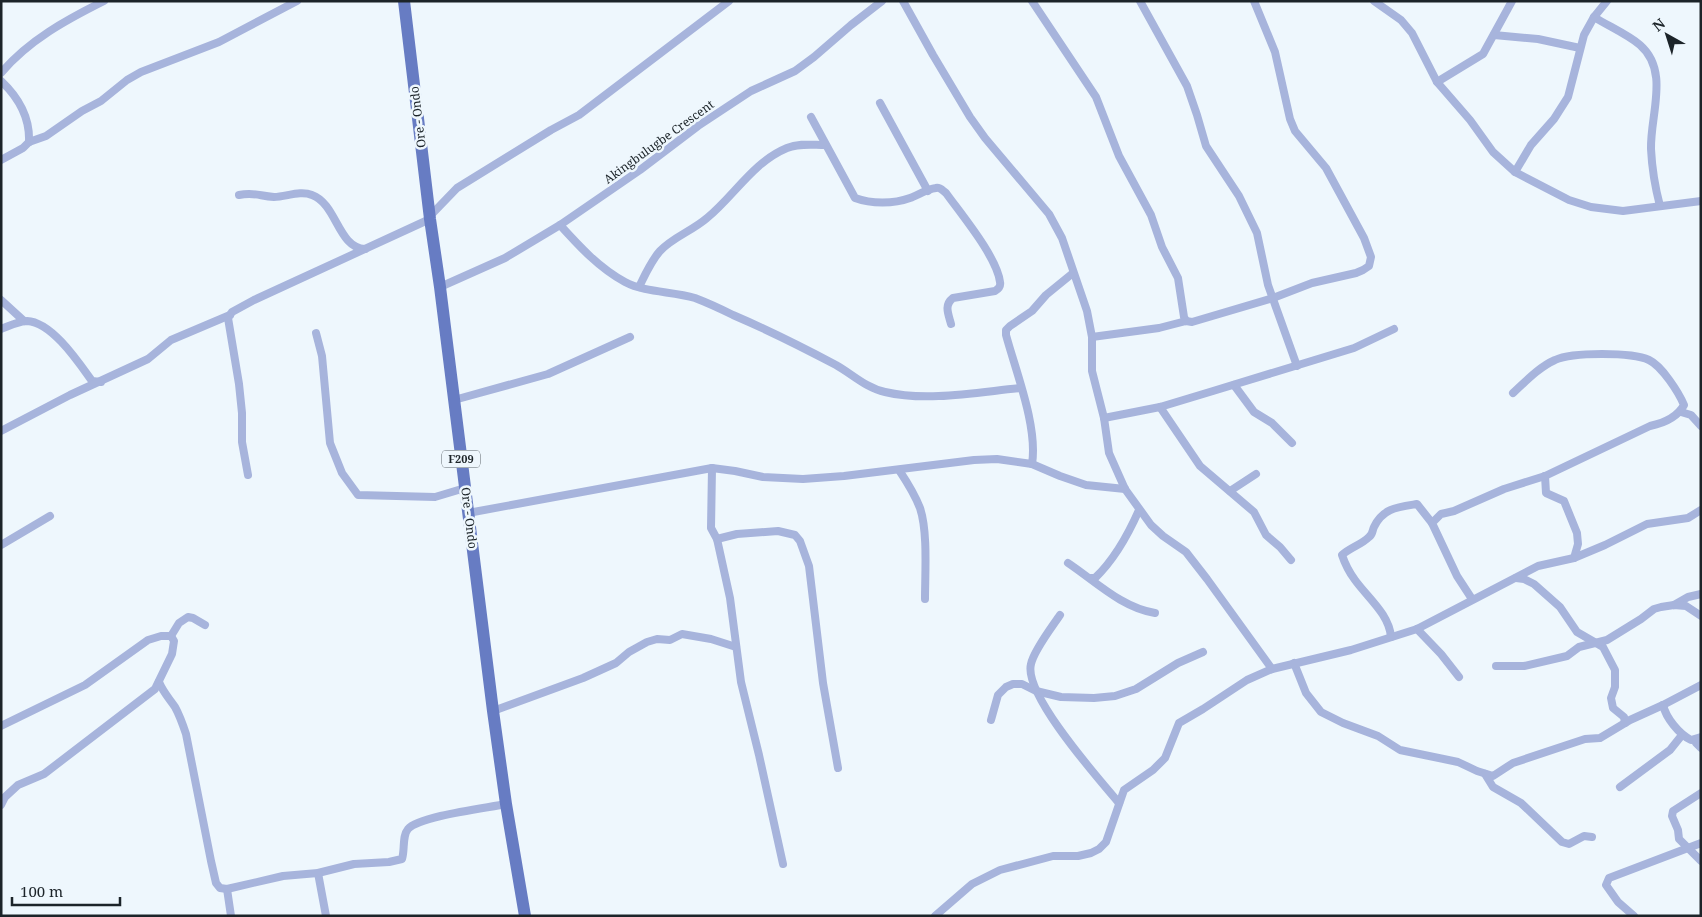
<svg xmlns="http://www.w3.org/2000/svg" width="1702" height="917" font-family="'Noto Serif',serif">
<rect width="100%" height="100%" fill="#eef7fd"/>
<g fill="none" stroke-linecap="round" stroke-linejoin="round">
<g stroke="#a7b4dc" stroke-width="8">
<polyline points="903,1 933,55 970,117 985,138 1049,214 1062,238 1087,311 1092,337 1092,371 1104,418 1109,453 1125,489 1151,525 1163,536 1186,552 1207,579 1272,669"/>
<polyline points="1032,1 1096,97 1119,156 1151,215 1162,247 1178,278 1184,317 1186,321"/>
<polyline points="1140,1 1187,86 1197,115 1206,146 1239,196 1257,233 1268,285 1297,366"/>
<polyline points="1374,1 1401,20 1412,33 1437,82 1470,120 1493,152 1515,172 1569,200 1591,207 1623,211 1701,201"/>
<path d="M1594 17C1608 26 1627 34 1640 45 1670 71 1650 115 1651 149 1652 169 1655 187 1660 206"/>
<polyline points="1494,35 1538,39 1580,48"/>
<path d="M1 73C29 40 66 20 104 1"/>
<path d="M1 81C18 97 30 118 29 142"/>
<polyline points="1437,82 1483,54 1512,1"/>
<polyline points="880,103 928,191"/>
<path d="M811 117 855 198C871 204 894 204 910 198 918 195 927 189 936 188 940 187 942 190 946 193 961 214 997 257 1000 282 1001 287 998 289 995 291L953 298C944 305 948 313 951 324"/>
<polyline points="1,160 23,148 29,142 46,136 82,111 101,101 127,80 141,72 219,42 297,1"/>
<polyline points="1515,172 1531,145 1554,119 1568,97 1584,35 1594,17 1607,1"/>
<path d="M239 195C255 192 259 196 274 197 286 197 300 190 312 195 337 204 338 248 365 249"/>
<polyline points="430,216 457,188 551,130 579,115 729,1"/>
<path d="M560 225C579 246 599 268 625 282 646 293 672 291 695 298 708 303 721 309 733 315 768 330 802 347 836 365 852 374 866 388 885 392 927 402 979 392 1021 388"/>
<polyline points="440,287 505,258 560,225 640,170 698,126 751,91 795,71 814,57 851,25 882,1"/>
<path d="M639 287C645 275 651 261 660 251 673 237 692 231 707 218 734 196 753 162 787 148 799 143 812 145 825 145"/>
<polyline points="1,300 24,321"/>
<path d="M1 329C9 326 19 321 27 321 52 322 79 363 92 381L101 382"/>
<polyline points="316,333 322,356 330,443 342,473 358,495 435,497 465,488"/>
<polyline points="1092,337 1159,328 1186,321 1192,322 1273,298 1312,283 1356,273 1363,270 1369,266 1371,257 1364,238 1326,168 1295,131 1290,119 1275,52 1254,1"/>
<polyline points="1234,385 1254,412 1272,423 1292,443"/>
<polyline points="454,400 548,374 630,337"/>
<polyline points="1160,407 1200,466 1254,512 1266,535 1280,547 1291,560"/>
<polyline points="1681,412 1691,415 1701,426"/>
<polyline points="1104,418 1160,407 1213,391 1354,348 1394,329"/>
<polyline points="1,431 70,395 148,359 171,340 230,315"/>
<path d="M1032 464C1038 427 1016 372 1006 335V330L1010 326 1032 311 1046 295 1073 273"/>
<polyline points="712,468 711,528 717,539 730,598 741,682 759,755 783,864"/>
<path d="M899 470C907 482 915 495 920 508 928 532 925 573 925 599"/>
<polyline points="248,475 242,442 242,413 239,384 228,318 232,312 254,300 430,219"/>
<polyline points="1545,476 1546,493 1564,501 1577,533 1578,544 1574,558"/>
<polyline points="1230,491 1256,474"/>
<polyline points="468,513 712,468 735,471 763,477 803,479 844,476 974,460 997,459 1032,464 1060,476 1086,485 1125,489"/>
<polyline points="717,539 737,534 778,531 795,535 800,541 809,566 823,683 838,768"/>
<polyline points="1,545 50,516"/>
<path d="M1068 563C1095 581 1122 608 1155 613"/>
<path d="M1091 578H1095C1115 559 1128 535 1139 510"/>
<polyline points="1516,578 1524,579 1534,584 1560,607 1577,632 1603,647 1615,670 1615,687 1611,698 1613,708 1624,717 1625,723"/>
<path d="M1472 599 1457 576 1432 523 1441 514 1454 511 1504 489 1545 476 1650 426C1664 423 1677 418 1684 405 1679 393 1662 366 1649 360 1632 352 1572 352 1555 360 1539 367 1525 382 1513 393"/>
<polyline points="1674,605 1688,597 1701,594"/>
<path d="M1060 615C1052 627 1034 650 1031 664 1023 694 1099 779 1119 803"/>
<polyline points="1417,629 1441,654 1459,677"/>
<polyline points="171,636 179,623 188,617 193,618 205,625"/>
<path d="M1391 637C1389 614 1368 598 1355 580 1349 572 1345 564 1342 555 1351 547 1361 545 1369 537 1373 534 1372 531 1374 527 1383 508 1398 507 1417 504L1432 523"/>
<polyline points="1294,663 1306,693 1321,712 1343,723 1378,736 1400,750 1458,762 1477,771 1493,776 1513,763 1585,739 1600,738 1630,720 1663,705 1701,685"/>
<polyline points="1496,666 1524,666 1567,656 1579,647 1607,640 1641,619 1654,609 1661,607 1674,605 1686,606 1701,616"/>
<path d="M159 682C163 692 169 698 175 707 180 716 183 725 186 734L211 861 216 883 220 888 227 889 283 876 318 873 354 864 389 862 402 859C405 850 402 836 408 829 419 816 487 808 506 804"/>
<path d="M1663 705C1666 718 1679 734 1691 740L1701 737"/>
<polyline points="493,711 583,678 616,663 629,652 647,642 657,639 670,640 682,634 711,639 736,647"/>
<polyline points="991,720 998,695 1006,687 1013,684 1022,684 1036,691 1061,697 1094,698 1115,696 1136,689 1178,663 1203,652"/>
<polyline points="1,726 85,685 148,640 161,636 171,636"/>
<polyline points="1697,739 1696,743 1701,748"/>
<polyline points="1485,774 1493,787 1521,803 1562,842 1569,844 1584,836 1592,837"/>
<polyline points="1620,787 1670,750 1682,735"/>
<polyline points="1701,793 1673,811 1672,816 1678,830 1679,839 1701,861"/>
<polyline points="1,805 5,797 18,785 44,774 155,689 172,654 174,641 171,636"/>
<polyline points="318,873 326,916"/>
<polyline points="227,889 231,916"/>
<polyline points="935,916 972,884 1000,870 1053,856 1078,856 1091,853 1099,849 1106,842 1124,790 1153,770 1165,758 1179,723 1203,709 1247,680 1272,669 1351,650 1417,629 1538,566 1574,558 1605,545 1647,524 1688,518 1701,510"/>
<polyline points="1634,916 1618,902 1606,885 1609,878 1701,843"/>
</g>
<polyline stroke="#677cc3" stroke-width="12" points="404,1 430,219 440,287 493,711 506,804 525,916"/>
</g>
<g text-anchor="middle" stroke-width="5" stroke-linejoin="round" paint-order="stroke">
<rect fill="#eef7fd" stroke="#5b6369" stroke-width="1" x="442" y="450.5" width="38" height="17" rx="4"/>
<g font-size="11" font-weight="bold" fill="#1c2429">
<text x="461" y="463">F209</text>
</g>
<g font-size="12" fill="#1c2429" stroke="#eef7fd">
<text transform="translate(418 117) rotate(-97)" y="4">Ore - Ondo</text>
<text transform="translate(659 142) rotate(-36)" y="4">Akingbulugbe Crescent</text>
<text transform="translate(469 518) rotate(83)" y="4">Ore - Ondo</text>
</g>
</g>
<rect width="1702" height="917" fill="none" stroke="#1c2429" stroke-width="5"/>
<g transform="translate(1667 35) rotate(321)" stroke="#eef7fd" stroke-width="4" paint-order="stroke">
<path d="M0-4L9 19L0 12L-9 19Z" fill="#1c2429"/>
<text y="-8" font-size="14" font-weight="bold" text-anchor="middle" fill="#1c2429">N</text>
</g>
<path d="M12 897v8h108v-8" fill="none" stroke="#1c2429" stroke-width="2.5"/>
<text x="20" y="897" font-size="15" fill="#1c2429" stroke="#eef7fd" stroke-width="4" paint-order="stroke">100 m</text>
</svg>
